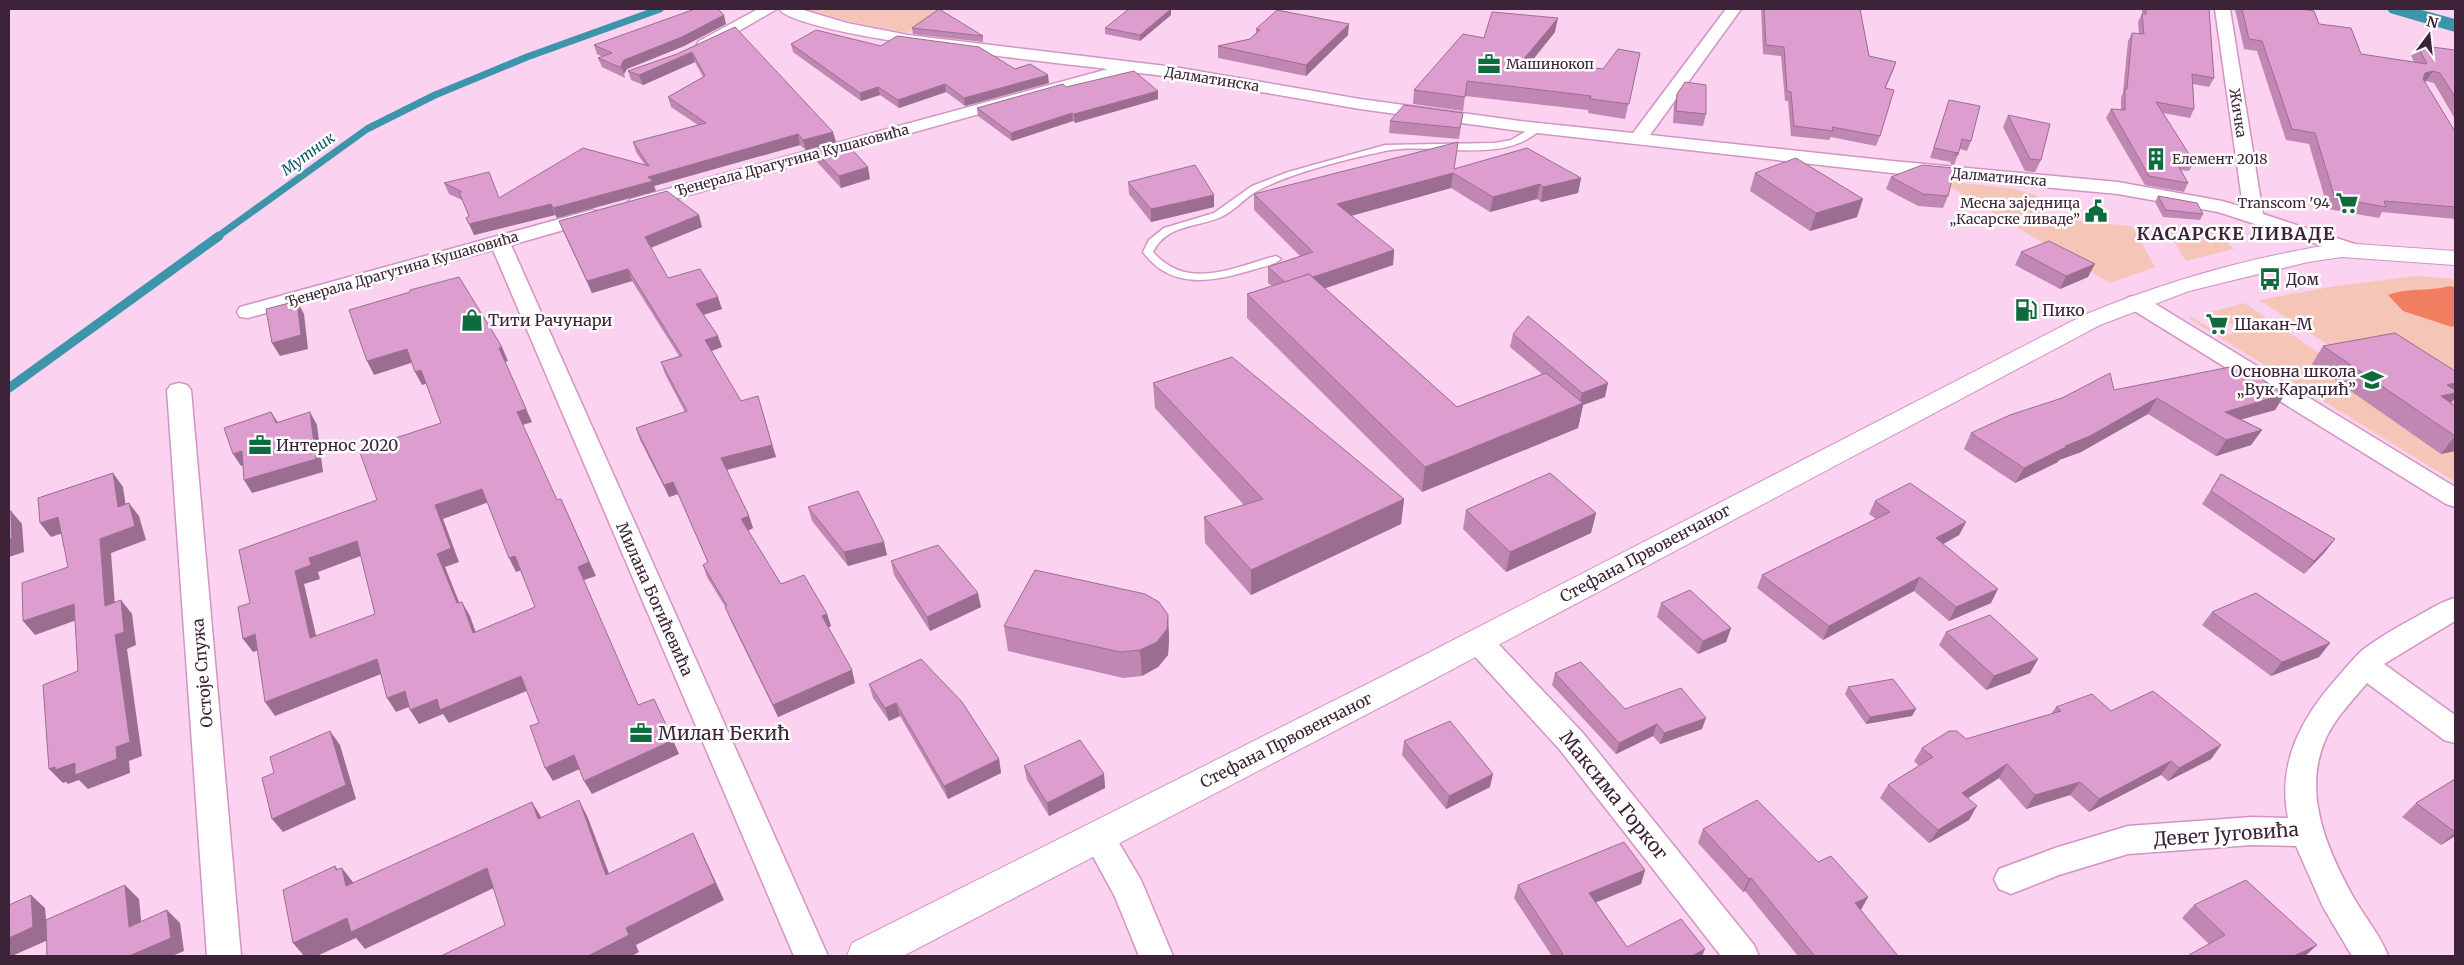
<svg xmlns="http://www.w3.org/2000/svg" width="2464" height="965" font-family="Merriweather,serif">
<rect width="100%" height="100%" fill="#fbd2f0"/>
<g fill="#f5c5b8">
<polygon points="806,9 943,9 908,33 852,22"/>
<polygon points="1940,181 2011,188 2036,195 2048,218 2132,226 2155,267 2110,283"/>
<polygon points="2166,228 2217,233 2234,249 2186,261"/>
<polygon points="2416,276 2455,279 2455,397 2333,348 2259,300 2336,286"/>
<polygon points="2244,303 2330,360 2434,403 2455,398 2455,482 2188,318 2192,317 2223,336 2242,330 2211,312"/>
</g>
<path fill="#f17e60" d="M2449 286 2455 287V325L2452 327 2403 311 2388 295C2408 287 2430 292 2449 286Z"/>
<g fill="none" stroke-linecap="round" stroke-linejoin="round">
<polyline stroke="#3c95aa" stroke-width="7" points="217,237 367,129 435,95 527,57 660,9"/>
<polyline stroke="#3c95aa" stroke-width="9" points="9,388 219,236"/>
<polygon fill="#3c95aa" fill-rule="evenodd" points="2387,9 2418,9 2455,19 2455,32 2390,13"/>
<defs>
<path id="service" d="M1535 126 1542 128C1504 167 1433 141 1385 151 1347 159 1295 172 1261 189 1246 196 1236 210 1221 217 1196 228 1167 224 1153 252 1188 292 1234 267 1276 256L1281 259C1275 265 1261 267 1252 270 1212 282 1171 290 1143 252L1149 240 1164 228 1214 213 1252 186 1288 172 1385 145 1495 143 1511 140Z"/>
<g id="minor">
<polygon points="758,9 777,9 711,47 705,49 697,44 699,41"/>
<path d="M779 9H800L847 23 908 35 1174 67 1360 99 1520 121 1633 133 1726 9H1741L1650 135 1892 161 2118 182 2222 201 2243 207 2215 9H2230L2263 214 2361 246 2364 250 2361 254 2354 256 2218 212 2118 194 1892 173 1520 131 1360 109 1174 77 1130 72 645 207H631L628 203 631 199 1108 69C1061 63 799 37 779 9Z"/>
<polygon points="592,210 599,212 602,216 599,220 511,245 828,956 794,956 493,250 248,318 240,317 237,312 240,307"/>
<polygon points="2136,296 2144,297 2455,487 2455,507 2446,504 2128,307 2125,302 2128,297"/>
<polygon points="179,383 187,385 191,390 241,956 207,956 167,390 171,385"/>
<path d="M2455 598V621L2384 664 2455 715V743L2444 740 2367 683C2353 700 2336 717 2326 738 2301 793 2328 852 2355 900 2366 919 2381 936 2388 956H2352L2323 907 2296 846 2252 845 2128 854 2059 875 2011 894 1999 889 1994 879 1999 869 2055 848 2128 826 2252 817 2288 818C2277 763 2301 719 2336 679 2345 669 2354 657 2365 648 2380 637 2397 627 2414 618 2427 611 2440 602 2455 598Z"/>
<polygon points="1478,630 1488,633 1582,732 1754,945 1759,956 1721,956 1560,750 1468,649 1464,641 1468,633"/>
<polygon points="1098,822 1109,826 1141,880 1173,956 1139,956 1115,897 1082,836 1087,826"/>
</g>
<path id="tertiary" d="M2342 243 2455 251V265L2342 257 2308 262 2189 291 2100 325 1423 685 903 956H847L852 943 1401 667 2084 315C2166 281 2254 256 2342 243Z"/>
</defs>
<use href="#service" stroke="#d493c5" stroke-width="3"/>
<use href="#minor" stroke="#d493c5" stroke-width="3"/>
<use href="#tertiary" stroke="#d493c5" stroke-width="2"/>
<use href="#service" fill="#fff" fill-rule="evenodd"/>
<use href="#minor" fill="#fff" fill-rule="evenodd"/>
<use href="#tertiary" fill="#fff" fill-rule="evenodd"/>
</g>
<g fill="#bf87b2">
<polygon points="1171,9 1171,15 1140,41 1105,34 1105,28"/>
<polygon points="1761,9 1860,9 1869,56 1896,62 1885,88 1880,136 1876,146 1831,137 1829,140 1791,136 1788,101 1785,101 1781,56 1763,54"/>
<polygon points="2142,9 2209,9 2214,78 2209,87 2193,84 2194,109 2190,118 2163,113 2194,162 2189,171 2181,170 2188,183 2184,192 2145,185 2106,118 2111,109 2121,110 2121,98 2123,92 2128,41 2132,33 2139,34 2138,22 2142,14"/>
<polygon points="2235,9 2300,9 2319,24 2361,54 2414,62 2411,55 2417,45 2455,51 2455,119 2434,83 2426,81 2425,82 2454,130 2455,130 2455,219 2382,212 2379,218 2328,209 2309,144 2286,140 2257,51 2244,49"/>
<polygon points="726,24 684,46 627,69 624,74 625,78 602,67 598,58 603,57 597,54 594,45"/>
<polygon points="735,27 836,142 806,150 800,145 654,186 656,191 557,218 555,215 474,235 469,216 462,200 449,194 444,183 499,198 645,165 636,152 633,142 698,125 671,107 668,97 703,77 695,62 643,85 631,80 628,71 677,54"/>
<polygon points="912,28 983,36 983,42 913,34"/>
<polygon points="1256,29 1348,35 1306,76 1218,58 1218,46 1250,39 1256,33"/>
<polygon points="1555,32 1532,61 1603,69 1640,53 1625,119 1588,113 1588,110 1465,96 1463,111 1413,104 1414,90 1484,38"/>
<polygon points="791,44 881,46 1015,69 1049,83 965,106 946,92 899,108 880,95 861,101 793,52"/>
<polygon points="1066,87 1158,91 1158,99 1075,123 1073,121 1012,141 978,116 977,108"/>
<polygon points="1677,94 1706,114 1703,126 1673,123 1674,105"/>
<polygon points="1949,100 1971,141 1967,151 1960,149 1954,165 1950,164 1951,162 1930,158"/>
<polygon points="1463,113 1459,139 1389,133 1390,121"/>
<polygon points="2008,115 2041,160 2035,172 2025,171 2003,127"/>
<polygon points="814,150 870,179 841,188 817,162"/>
<polygon points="1455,169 1581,178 1578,193 1541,202 1537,199 1490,212 1451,188 1351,216 1394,250 1393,265 1325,288 1457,407 1542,374 1510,347 1513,334 1605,397 1583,405 1578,428 1422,492 1247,318 1247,294 1272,286 1268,283 1268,267 1300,256 1254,210 1254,194"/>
<polygon points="1755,173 1857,217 1810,231 1750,191"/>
<polygon points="1891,177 1948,196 1943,208 1918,206 1886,189"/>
<polygon points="1128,182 1214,207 1151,222 1129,194"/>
<polygon points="2158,196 2203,214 2200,220 2163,217 2155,202"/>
<polygon points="559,221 702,227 651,248 668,278 722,309 703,314 722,347 711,351 741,401 758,396 776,457 727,470 749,516 753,528 748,531 781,584 827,614 831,626 828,627 855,683 778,717 730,619 726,608 707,577 703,565 708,563 678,494 669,497 640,440 636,428 685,412 665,374 661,362 679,356 632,281 592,293 564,233"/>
<polygon points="2021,252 2088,277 2060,289 2015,265"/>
<polygon points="2323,346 2455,398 2451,403 2455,406 2455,451 2441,454 2312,364"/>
<polygon points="1153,383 1404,499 1401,524 1251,595 1205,543 1204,517 1244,505 1155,408"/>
<polygon points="2114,390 2285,394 2275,410 2241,419 2262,430 2251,445 2216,456 2148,414 2081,452 2059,460 2058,462 2015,483 1964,449 1971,433 2062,398"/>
<polygon points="2221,474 2335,539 2324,553 2304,574 2202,504"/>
<polygon points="1875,501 1966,522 1959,535 1943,544 1991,603 1949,621 1914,591 1823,640 1757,588 1762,575 1876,519 1869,514"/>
<polygon points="808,507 887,555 848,566 812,521"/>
<polygon points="1466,510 1596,513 1591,533 1506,572 1463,529"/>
<polygon points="891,561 981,607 930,631 894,575"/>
<polygon points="1661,603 1731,628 1726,642 1698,654 1657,617"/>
<polygon points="2212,612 2330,643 2319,657 2271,676 2202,625"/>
<polygon points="1168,615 1169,640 1168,655 1158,667 1142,676 1123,678 1008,651 1004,626"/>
<polygon points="1946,632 2038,659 2030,673 1986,690 1939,645"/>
<polygon points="1555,673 1625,709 1702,729 1660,744 1653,736 1616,754 1552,685"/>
<polygon points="869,684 999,759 1001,773 948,799 900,716 889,721 873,698"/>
<polygon points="1848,687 1912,716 1866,724 1845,694"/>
<polygon points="2056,707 2111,711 2221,745 2211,759 2168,781 2161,775 2089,812 2070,795 2026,809 1999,778 1968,798 1969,820 1929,843 1880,798 1888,785 1919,766 1914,761 1922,748 1966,739 2051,714"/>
<polygon points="1404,741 1490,787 1446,809 1402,755"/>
<polygon points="1024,766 1104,774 1105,788 1049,816 1027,780"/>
<polygon points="2455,779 2455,836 2441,845 2402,817 2416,803"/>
<polygon points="1703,829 1818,862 1868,897 1861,910 1898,956 1798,956 1745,891 1743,892 1698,843"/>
<polygon points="1645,870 1641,884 1596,902 1627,947 1702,956 1552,956 1514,898 1518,885"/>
<polygon points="2194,905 2317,945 2305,956 2188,956 2209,944 2182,918"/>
</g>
<g fill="#9b6e91">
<polygon points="1171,9 1171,15 1140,41 1140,35"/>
<polygon points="724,15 726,24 684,46 627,69 624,74 625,78 621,65 624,60"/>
<polygon points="1558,18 1555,32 1521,74 1523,60"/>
<polygon points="1349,24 1348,35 1306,76 1306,65"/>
<polygon points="692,52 695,62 643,85 639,75"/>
<polygon points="1896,62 1893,71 1881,98 1885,88"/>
<polygon points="2433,71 2426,81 2418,83 2425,73"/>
<polygon points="1048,75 1049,83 965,106 964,98"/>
<polygon points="945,84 946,92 899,108 898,100"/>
<polygon points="878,87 880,95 861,101 860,93"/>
<polygon points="1158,91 1158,99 1075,123 1074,114"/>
<polygon points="1072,113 1073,121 1012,141 1011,133"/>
<polygon points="833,132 836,142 806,150 803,140"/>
<polygon points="798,134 800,145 654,186 656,191 557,218 553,208 648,177"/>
<polygon points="868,167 870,179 841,188 839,176"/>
<polygon points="1453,173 1451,188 1336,220 1337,204"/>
<polygon points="1581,178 1578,193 1541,202 1543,187"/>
<polygon points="1540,184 1537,199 1490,212 1493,197"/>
<polygon points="1214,195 1214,207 1151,222 1151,209"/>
<polygon points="1863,199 1857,217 1810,231 1816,213"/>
<polygon points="551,204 555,215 474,235 469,224"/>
<polygon points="699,215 702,227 649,248 645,237"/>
<polygon points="1394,250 1393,265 1288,301 1289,285"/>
<polygon points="2095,264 2088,277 2060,289 2066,276"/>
<polygon points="628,269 632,281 592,293 587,281"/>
<polygon points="718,297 722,309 700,316 696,304"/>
<polygon points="297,301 304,314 308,349 280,356 272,343"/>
<polygon points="718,336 722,347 709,352 705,340"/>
<polygon points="502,347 508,361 505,362 532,422 523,425 517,412 499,348"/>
<polygon points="407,349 414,362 374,375 367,361"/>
<polygon points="421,370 428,383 422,385 415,372"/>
<polygon points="1608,383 1605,397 1583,405 1578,428 1422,492 1425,467 1579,405 1582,393"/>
<polygon points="2455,383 2455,398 2445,410 2427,414 2447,385"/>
<polygon points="2285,394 2275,410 2215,427 2225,412"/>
<polygon points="2157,398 2148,414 2081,452 2059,460 2058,462 2015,483 2024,468"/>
<polygon points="271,412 279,424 276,423"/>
<polygon points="310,412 317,425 323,472 252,493 244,480"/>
<polygon points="2262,430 2251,445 2216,456 2226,440"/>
<polygon points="2455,436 2455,451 2441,454"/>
<polygon points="772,445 776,457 725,470 721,458"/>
<polygon points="242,451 250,463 241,466 233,454"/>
<polygon points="113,473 123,487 128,520 118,507"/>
<polygon points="673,482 678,494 669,497 664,485"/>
<polygon points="482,489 489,502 443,519 459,562 445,567 465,617 457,603 437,554 435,505"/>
<polygon points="561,499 596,576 584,580 578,567"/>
<polygon points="1404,499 1401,524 1251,595 1251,570"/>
<polygon points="129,503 139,516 146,540 111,553 116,619 105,606 100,539"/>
<polygon points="11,511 22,524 24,552 9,557 9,540"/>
<polygon points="1596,513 1591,533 1506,572 1510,552"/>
<polygon points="749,516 753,528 745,532 741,519"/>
<polygon points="58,517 69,531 51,537 40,523"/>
<polygon points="1966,522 1959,535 1929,552 1936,538"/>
<polygon points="2335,539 2324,553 2304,574 2314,561"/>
<polygon points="357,541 366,554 318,572 320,579 304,584 320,652 310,638 295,571 309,558"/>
<polygon points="884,542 887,555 848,566 844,552"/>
<polygon points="515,556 522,570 516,572 509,558"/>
<polygon points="1920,577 1914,591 1823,640 1829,626"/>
<polygon points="1998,589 1991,603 1949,621 1956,607"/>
<polygon points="978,593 981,607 930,631 927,617"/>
<polygon points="121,600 132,614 136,645 127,649 142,756 129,761 130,773 88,789 79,780 68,784 66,782 63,783 49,769 115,635"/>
<polygon points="462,602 470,616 481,647 473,633"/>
<polygon points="74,604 85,617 35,635 23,621"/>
<polygon points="827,614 831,626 825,629 822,616"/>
<polygon points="1168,615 1169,640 1168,655 1158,667 1142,676 1140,650"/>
<polygon points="1731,628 1726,642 1698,654 1703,641"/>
<polygon points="255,634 265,648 253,652 243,639"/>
<polygon points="2330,643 2319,657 2271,676 2282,662"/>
<polygon points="377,659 386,672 275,716 265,702"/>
<polygon points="2038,659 2030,673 1986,690 1994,676"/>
<polygon points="852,670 855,683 778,717 773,705"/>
<polygon points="521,676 529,690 449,723 443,714 419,724 410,710 437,699"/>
<polygon points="405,691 414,705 396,712 387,698"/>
<polygon points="896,703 900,716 889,721 885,708"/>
<polygon points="1916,709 1912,716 1866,724 1870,717"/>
<polygon points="1706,718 1702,729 1660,744 1664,733"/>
<polygon points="1657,724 1653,736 1616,754 1619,743"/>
<polygon points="330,731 340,745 356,799 283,832 272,819"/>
<polygon points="673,740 679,754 592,794 584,781"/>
<polygon points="2221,745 2211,759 2168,781 2179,768"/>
<polygon points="574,755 582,768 553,781 545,768"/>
<polygon points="999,759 1001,773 948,799 944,786"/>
<polygon points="2171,761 2161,775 2089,812 2099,799"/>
<polygon points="2007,764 1999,778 1954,807 1962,793"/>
<polygon points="1104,774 1105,788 1049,816 1047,803"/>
<polygon points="1493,774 1490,787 1446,809 1449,796"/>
<polygon points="2080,782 2070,795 2026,809 2035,795"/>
<polygon points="579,800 588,818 616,892 606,875"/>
<polygon points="532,802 543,820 538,819"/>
<polygon points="1977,806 1969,820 1929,843 1938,830"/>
<polygon points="2455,832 2455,836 2441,845"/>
<polygon points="693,833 724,900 636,945 639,952 632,956 588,956 626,928"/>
<polygon points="335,866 344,877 342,868 356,886 346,886 336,870"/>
<polygon points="487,868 498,886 365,949 356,938 317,956 304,956 293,943 347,918"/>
<polygon points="1645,870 1641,884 1585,907 1589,893"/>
<polygon points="1751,878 1745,891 1743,892 1749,879"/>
<polygon points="125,885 139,899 143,940 129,927"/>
<polygon points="31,895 45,908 48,940 12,956 9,956 9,938"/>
<polygon points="1868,897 1860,911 1855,903"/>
<polygon points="167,910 180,923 184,951 172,956 129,956"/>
<polygon points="2317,945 2305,956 2294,956"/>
<polygon points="1705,949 1702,956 1692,956"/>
</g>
<g fill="#de9dcf" stroke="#9b6e91" fill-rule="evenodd">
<polygon points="695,9 718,9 724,15 682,37 624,60 621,65 622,68 598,58 612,53 594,45"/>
<polygon points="939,9 983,36 912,28"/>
<polygon points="1129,9 1171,9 1140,35 1105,28"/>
<polygon points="1764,9 1860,9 1869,56 1896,62 1885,88 1894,90 1880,136 1832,127 1833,131 1794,126 1791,92 1787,91 1784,47 1766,45"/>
<polygon points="2146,9 2209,9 2214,78 2192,74 2194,109 2156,102 2194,162 2175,160 2188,183 2149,176 2111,109 2125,110 2125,89 2127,89 2132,33 2144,34 2142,14 2146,14"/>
<polygon points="2242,9 2300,9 2314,11 2319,24 2351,28 2361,54 2427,64 2417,45 2455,50 2455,97 2440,73 2433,71 2425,73 2423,79 2454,130 2455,130 2455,207 2384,201 2386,207 2335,198 2315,133 2292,129 2262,41 2249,39"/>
<polygon points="1277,10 1349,24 1306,65 1218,46 1250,39 1260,30 1256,29"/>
<polygon points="1492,12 1558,18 1523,60 1603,69 1618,49 1640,53 1629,104 1590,99 1591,96 1467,81 1465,97 1414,90 1463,34 1484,38"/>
<polygon points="735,27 833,132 803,140 798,134 648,177 653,181 553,208 551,204 469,224 466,218 469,216 459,192 462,192 444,183 489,172 499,198 583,148 649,166 633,142 706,123 668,97 705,76 692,52 639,75 628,71 677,54"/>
<polygon points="816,30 881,46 897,36 979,47 1015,69 1030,64 1048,75 964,98 945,84 898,100 878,87 860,93 791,44"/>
<polygon points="1134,71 1158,91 1074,114 1072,113 1011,133 977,108 1063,84 1066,87"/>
<polygon points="1685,82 1706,85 1706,114 1676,111 1677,94"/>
<polygon points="1949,100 1980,106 1971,141 1962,139 1958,155 1954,155 1958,153 1934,148"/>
<polygon points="1404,105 1463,113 1460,128 1390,121"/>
<polygon points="2008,115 2050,124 2041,160 2030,159"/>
<polygon points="844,141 868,167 839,176 814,150"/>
<polygon points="1458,142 1454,169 1527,148 1581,178 1543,187 1540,184 1493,197 1453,173 1337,204 1394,250 1313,277 1309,274 1285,282 1268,267 1313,252 1254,194"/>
<polygon points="1796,158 1863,199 1816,213 1755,173"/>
<polygon points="1195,165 1214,195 1151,209 1128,182"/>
<polygon points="1922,165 1955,168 1948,196 1923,194 1891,177"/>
<polygon points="667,191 699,215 645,237 668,278 700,269 718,297 696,304 718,336 705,340 741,401 758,396 772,445 721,458 749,516 741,519 781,584 804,575 827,614 822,616 852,670 773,705 725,607 727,606 703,565 708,562 673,482 664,485 636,428 687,411 661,362 682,356 628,269 587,281 559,221"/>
<polygon points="2158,196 2197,203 2203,214 2166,210"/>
<polygon points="2049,241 2095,264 2066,276 2021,252"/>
<polygon points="1309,274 1457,407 1546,373 1583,403 1425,467 1247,294"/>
<path d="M459 277 502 347 499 348 526 409 517 412 557 500 561 499 589 562 578 567 638 705 654 699 673 740 584 781 574 755 545 768 530 726 539 723 521 676 440 710 437 699 410 710 405 691 387 698 377 659 265 702 255 634 243 639 238 607 250 603 239 550 377 500 359 450 441 423 421 370 415 372 407 349 367 361 349 310 410 292V290ZM482 489 509 558 515 556 535 607 473 633 462 602 457 603 437 554 451 548 435 505ZM357 541 375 614 310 638 295 571 311 565 309 558Z"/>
<polygon points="297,301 301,335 272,343 266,309"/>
<polygon points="1528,316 1608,383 1582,393 1513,334"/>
<polygon points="2395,333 2455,371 2455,383 2447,385 2455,390 2455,393 2441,396 2455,406 2455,436 2323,346"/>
<polygon points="1232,357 1404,499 1251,570 1204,517 1263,499 1153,383"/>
<polygon points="2240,365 2285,394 2225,412 2262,430 2226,440 2157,398 2090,436 2065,446 2066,447 2024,468 1971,433 2010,415 2062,398 2110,373 2114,390"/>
<polygon points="271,412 276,423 310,412 316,459 244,480 242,451 233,454 224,428"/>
<polygon points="113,473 118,507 129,503 135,526 100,539 105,606 121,600 124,632 115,635 130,742 116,747 117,759 75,775 75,763 55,770 55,767 49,769 43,685 78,671 74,604 23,621 22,583 68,567 58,517 40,523 38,498"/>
<polygon points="1550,473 1596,513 1510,552 1466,510"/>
<polygon points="2221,474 2335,539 2314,561 2211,491"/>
<polygon points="1910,483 1966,522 1936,538 1998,589 1956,607 1920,577 1829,626 1762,575 1890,512 1875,501"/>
<polygon points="858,491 884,542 844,552 808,507"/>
<polygon points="9,511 11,511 12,538 9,540"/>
<polygon points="938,545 978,593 927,617 891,561"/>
<polygon points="1035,570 1145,594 1159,602 1168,615 1167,629 1157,642 1140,650 1120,652 1004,626"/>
<polygon points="1690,590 1731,628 1703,641 1661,603"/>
<polygon points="2256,593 2330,643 2282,662 2212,612"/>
<polygon points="1990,615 2038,659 1994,676 1946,632"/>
<polygon points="921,659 962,702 999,759 944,786 896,703 885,708 869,684"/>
<polygon points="1581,662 1625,709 1681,688 1706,718 1664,733 1657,724 1619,743 1555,673"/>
<polygon points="1893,679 1916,709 1870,717 1848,687"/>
<polygon points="2153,691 2221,745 2179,768 2171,761 2099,799 2080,782 2035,795 2007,764 1962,793 1977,806 1938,830 1888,785 1933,757 1922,748 1949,731 1957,731 1966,739 2061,711 2056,707 2092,694 2111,711"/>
<polygon points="1450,721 1493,774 1449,796 1404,741"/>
<polygon points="330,731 346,785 272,819 262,778 274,773 270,757"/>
<polygon points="1080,740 1104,774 1047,803 1024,766"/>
<polygon points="2455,779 2455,832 2416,803"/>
<polygon points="579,800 606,875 693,833 715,883 626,928 629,935 588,956 441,956 505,925 487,868 351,932 347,918 293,943 283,890 335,866 336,870 342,868 346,886 532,802 538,819"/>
<polygon points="1757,800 1818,862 1831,856 1868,897 1855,903 1898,956 1811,956 1814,955 1751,878 1749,879 1703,829"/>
<polygon points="1624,842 1645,870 1589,893 1627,947 1681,919 1705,949 1692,956 1558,956 1563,954 1518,885"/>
<polygon points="2246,880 2317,945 2294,956 2190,956 2189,955 2225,935 2194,905"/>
<polygon points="125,885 129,927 167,910 171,938 129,956 47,956 46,920"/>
<polygon points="31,895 33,927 9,938 9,905"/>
</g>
<defs>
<symbol id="office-bare" viewBox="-9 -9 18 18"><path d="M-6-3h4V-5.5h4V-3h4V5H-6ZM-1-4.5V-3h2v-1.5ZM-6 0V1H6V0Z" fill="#0f6a3e" stroke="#fff" stroke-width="2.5" paint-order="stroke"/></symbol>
<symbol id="building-bare" viewBox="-9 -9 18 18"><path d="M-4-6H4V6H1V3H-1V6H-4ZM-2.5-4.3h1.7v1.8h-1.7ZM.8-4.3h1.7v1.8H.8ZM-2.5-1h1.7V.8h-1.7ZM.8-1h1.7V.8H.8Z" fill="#0f6a3e" stroke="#fff" stroke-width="2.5" paint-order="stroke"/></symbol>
<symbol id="supermarket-bare" viewBox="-9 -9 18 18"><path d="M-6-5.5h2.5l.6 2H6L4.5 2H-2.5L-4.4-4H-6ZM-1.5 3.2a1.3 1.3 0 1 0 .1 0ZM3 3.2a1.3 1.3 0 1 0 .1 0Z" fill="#0f6a3e" stroke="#fff" stroke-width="2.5" paint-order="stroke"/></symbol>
<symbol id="civic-bare" viewBox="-9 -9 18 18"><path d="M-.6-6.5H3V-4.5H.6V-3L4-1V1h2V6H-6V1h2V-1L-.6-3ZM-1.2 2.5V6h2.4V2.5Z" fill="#0f6a3e" stroke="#fff" stroke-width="2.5" paint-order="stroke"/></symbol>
<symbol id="bus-bare" viewBox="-9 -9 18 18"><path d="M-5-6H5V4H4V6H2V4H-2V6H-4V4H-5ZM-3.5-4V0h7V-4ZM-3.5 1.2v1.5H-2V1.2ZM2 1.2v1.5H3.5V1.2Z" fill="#0f6a3e" stroke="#fff" stroke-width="2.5" paint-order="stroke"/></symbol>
<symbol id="fuel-bare" viewBox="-9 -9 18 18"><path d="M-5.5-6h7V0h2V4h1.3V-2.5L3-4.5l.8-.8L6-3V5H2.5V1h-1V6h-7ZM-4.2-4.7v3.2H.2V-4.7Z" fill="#0f6a3e" stroke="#fff" stroke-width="2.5" paint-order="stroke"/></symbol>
<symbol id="shop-bare" viewBox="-9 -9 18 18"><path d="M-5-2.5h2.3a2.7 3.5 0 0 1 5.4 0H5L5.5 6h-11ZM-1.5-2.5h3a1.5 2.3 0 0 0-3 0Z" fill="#0f6a3e" stroke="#fff" stroke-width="2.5" paint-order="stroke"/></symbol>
<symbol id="school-bare" viewBox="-9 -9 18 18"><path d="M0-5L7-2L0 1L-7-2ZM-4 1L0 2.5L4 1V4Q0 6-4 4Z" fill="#0f6a3e" stroke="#fff" stroke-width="2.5" paint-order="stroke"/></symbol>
</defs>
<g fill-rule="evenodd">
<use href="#office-bare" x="1473" y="48" width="32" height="32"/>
<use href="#building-bare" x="2140" y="143" width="32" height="32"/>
<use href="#supermarket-bare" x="2331" y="187" width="32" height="32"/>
<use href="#civic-bare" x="2080" y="195" width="32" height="32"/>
<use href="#bus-bare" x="2254" y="263" width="32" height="32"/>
<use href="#fuel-bare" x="2010" y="294" width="32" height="32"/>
<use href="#shop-bare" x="456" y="304" width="32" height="32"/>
<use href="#supermarket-bare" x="2201" y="308" width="32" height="32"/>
<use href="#school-bare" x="2356" y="364" width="32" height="32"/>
<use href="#office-bare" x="244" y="429" width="32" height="32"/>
<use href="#office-bare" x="625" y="717" width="32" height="32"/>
</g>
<g text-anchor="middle" stroke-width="5" stroke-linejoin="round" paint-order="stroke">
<g font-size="14" fill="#3d2337" stroke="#fff" text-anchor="start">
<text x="1506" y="69">Машинокоп</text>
<text x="2172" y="164">Елемент 2018</text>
<text x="2080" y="208" text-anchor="end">Месна заједница<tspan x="2080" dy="16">„Касарске ливаде”</tspan></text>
<text x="2330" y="208" text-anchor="end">Transcom '94</text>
</g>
<g font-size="14" fill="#3d2337" stroke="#fff">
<text transform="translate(1212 79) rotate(9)" y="5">Далматинска</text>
<text transform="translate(2238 113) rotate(81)" y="5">Жичка</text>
<text transform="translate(792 160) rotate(-15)" y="5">Ђенерала Драгутина Кушаковића</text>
<text transform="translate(1999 177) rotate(5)" y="5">Далматинска</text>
<text transform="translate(402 269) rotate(-16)" y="5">Ђенерала Драгутина Кушаковића</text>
</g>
<g font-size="15" font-style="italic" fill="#0b5766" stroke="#fff">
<text transform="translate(308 154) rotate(-36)" y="5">Мутник</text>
</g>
<g font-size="16" fill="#3d2337" stroke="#fff" text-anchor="start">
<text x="2286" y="285">Дом</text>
<text x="2042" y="316">Пико</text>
<text x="488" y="326">Тити Рачунари</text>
<text x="2234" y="330">Шакан-М</text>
<text x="2356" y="377" text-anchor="end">Основна школа<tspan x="2356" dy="18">„Вук Караџић”</tspan></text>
<text x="276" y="451">Интернос 2020</text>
</g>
<g font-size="16" fill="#3d2337" stroke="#fff">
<text transform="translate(1645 553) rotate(-28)" y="6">Стефана Првовенчаног</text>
<text transform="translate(655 599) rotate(66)" y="6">Милана Богићевића</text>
<text transform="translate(202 673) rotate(-95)" y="6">Остоје Спужа</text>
<text transform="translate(1286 740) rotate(-27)" y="6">Стефана Првовенчаног</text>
</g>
<g font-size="18" font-weight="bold" letter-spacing="1" fill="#3d2337" stroke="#fff">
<text x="2236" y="240">КАСАРСКЕ ЛИВАДЕ</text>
</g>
<g font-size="19" fill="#3d2337" stroke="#fff" text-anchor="start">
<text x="658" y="740">Милан Бекић</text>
</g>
<g font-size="19" fill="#3d2337" stroke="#fff">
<text transform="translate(1614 795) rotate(51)" y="7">Максима Горког</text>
<text transform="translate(2226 834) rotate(-4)" y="7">Девет Југовића</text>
</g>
</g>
<rect width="2464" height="965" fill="none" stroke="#3d2337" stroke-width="20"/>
<g transform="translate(2429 35) rotate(15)" stroke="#ffffff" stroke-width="4" paint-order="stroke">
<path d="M0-4L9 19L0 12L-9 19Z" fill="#3d2337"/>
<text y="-8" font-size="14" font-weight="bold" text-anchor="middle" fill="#3d2337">N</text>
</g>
</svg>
